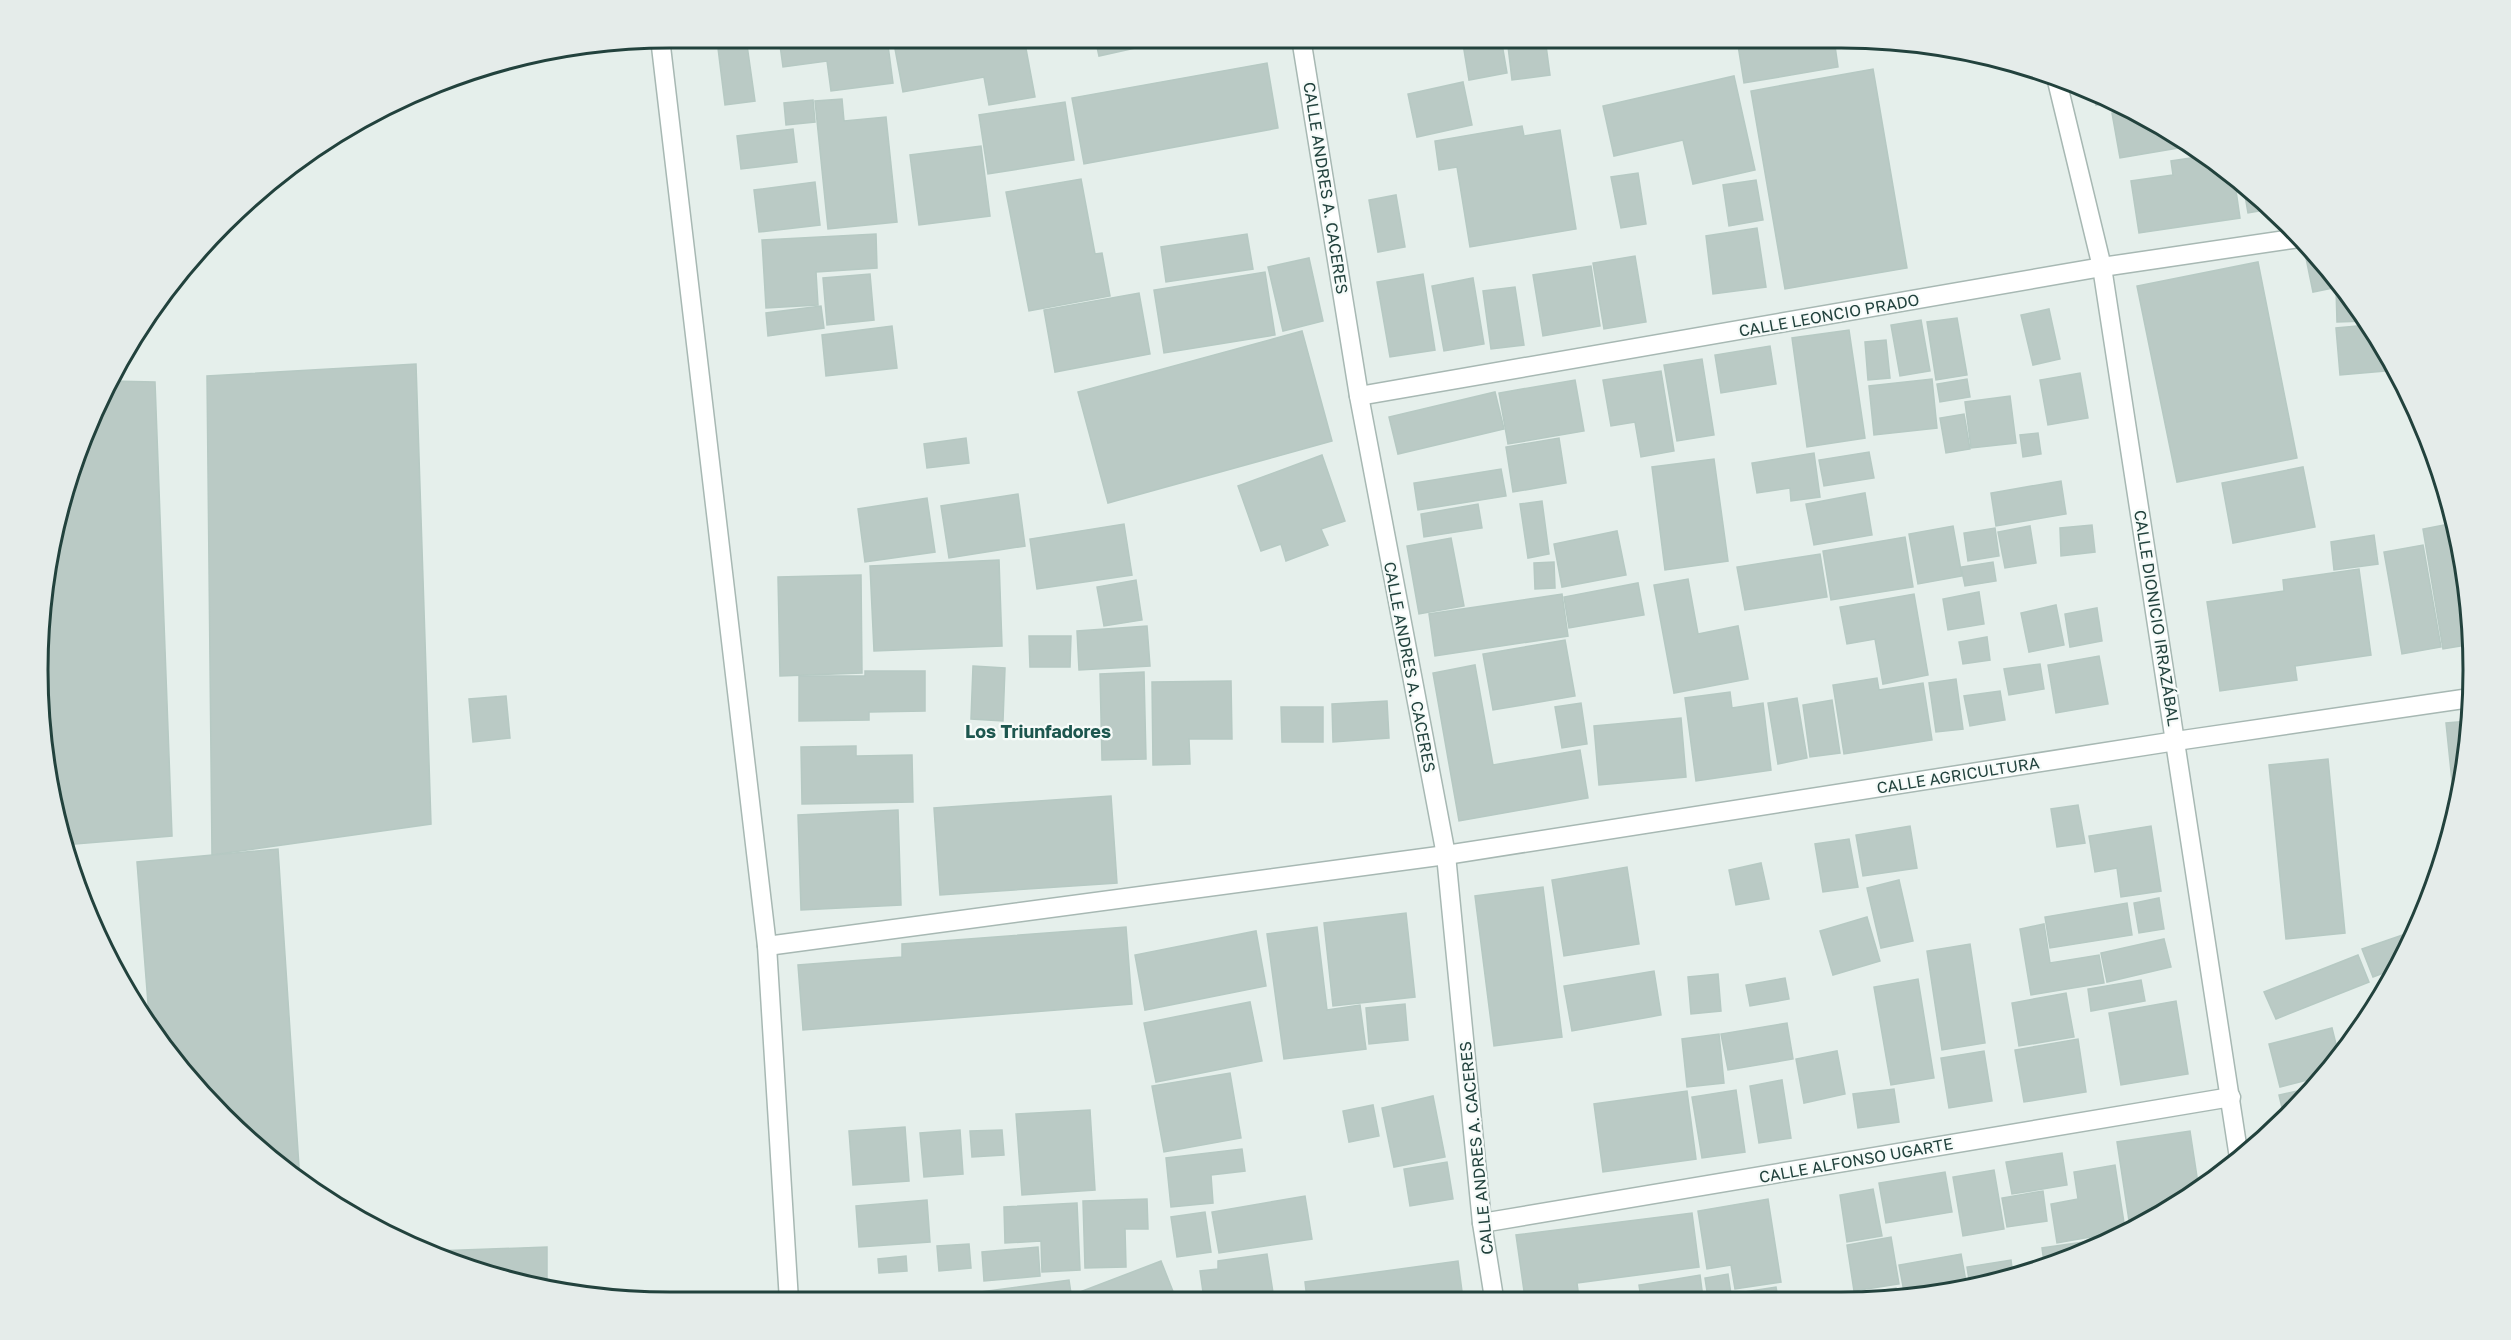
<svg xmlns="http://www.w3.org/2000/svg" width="2511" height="1340" font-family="'Golos Text',sans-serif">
<rect width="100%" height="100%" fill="#e5efeb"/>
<g fill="#bacac5" stroke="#b6c9c3" stroke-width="1.5">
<polygon points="746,38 755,101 725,105 717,40"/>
<polygon points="779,38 887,38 893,83 831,91 827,61 783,67"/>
<polygon points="893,38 979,38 979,40 1024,38 1035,97 989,105 984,77 903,92"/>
<polygon points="1095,38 1157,38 1158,43 1099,56"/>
<polygon points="1462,38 1501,38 1507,73 1469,80"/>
<polygon points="1507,38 1545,38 1550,75 1512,80"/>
<polygon points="1676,39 1715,39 1715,40 1677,46"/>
<polygon points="1737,39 1834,39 1838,67 1744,83"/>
<polygon points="1267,63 1278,128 1084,164 1072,98"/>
<polygon points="1873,69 1907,268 1785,289 1751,91"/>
<polygon points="1734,76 1755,170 1693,184 1683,140 1614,156 1603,106"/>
<polygon points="1463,82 1472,125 1417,137 1408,94"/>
<polygon points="2094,96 2110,102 2096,105"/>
<polygon points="842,99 844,121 886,117 897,222 828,229 815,101"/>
<polygon points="813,100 815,122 786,125 784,103"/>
<polygon points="1065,102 1074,160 988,174 979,115"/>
<polygon points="2129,110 2157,122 2190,146 2120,158 2112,113"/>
<polygon points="1522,126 1524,136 1560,130 1576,229 1470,247 1457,167 1439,170 1435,141"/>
<polygon points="793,129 797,162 741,169 737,136"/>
<polygon points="981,146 990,216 919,225 910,155"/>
<polygon points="2204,156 2234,177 2240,218 2139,233 2131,181 2173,175 2171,161"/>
<polygon points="1638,173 1646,224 1621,228 1611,177"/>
<polygon points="1081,179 1095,254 1102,253 1110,296 1029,311 1006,192"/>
<polygon points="1756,180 1763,220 1729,226 1723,185"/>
<polygon points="815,182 820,225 759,232 754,190"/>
<polygon points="2243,184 2258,194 2271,209 2248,213"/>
<polygon points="1396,195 1405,247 1378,252 1369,200"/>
<polygon points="1757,228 1766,287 1713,294 1706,236"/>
<polygon points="876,234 877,268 816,272 818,305 766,308 762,240"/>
<polygon points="1247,234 1253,269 1166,282 1161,247"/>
<polygon points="1635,256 1646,322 1604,329 1593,263"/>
<polygon points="2316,256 2343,285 2343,286 2313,292 2306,258"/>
<polygon points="1309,258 1323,321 1283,331 1268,267"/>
<polygon points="2258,262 2297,458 2177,482 2137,286"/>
<polygon points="1591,266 1600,326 1543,336 1533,275"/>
<polygon points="1265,272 1275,335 1164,353 1154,290"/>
<polygon points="870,274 874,320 827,325 823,278"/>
<polygon points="1423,274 1435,350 1390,357 1377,282"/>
<polygon points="1473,278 1484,344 1444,351 1432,286"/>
<polygon points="1515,287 1524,345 1491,349 1483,291"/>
<polygon points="2336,288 2345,288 2365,321 2337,322"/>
<polygon points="1139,293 1150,354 1055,372 1044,310"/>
<polygon points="821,306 824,328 768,336 766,313"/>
<polygon points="2049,309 2060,359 2033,365 2021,315"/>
<polygon points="1957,318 1967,375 1936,380 1927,322"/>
<polygon points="1921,320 1930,371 1900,376 1891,325"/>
<polygon points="2368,325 2396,370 2340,375 2336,328"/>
<polygon points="892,326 897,368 826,376 822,335"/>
<polygon points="1849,330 1865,438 1807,447 1792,338"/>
<polygon points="1302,331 1332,441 1108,503 1078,392"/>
<polygon points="1886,340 1890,378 1868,380 1865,342"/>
<polygon points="1770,346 1776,384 1721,393 1715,355"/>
<polygon points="1702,359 1714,435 1677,441 1664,365"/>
<polygon points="416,364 431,824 212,855 207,376"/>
<polygon points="1661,371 1674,451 1641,457 1635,422 1611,426 1603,380"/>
<polygon points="2080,373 2088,418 2048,425 2040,380"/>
<polygon points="1932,379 1937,428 1874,435 1869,386"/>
<polygon points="1967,379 1970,397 1940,402 1937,384"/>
<polygon points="1575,380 1584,431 1508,444 1499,393"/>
<polygon points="110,381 155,382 172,836 63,845 59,833 39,712 39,628 59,507 86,428"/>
<polygon points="1495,392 1504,429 1398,454 1389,417"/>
<polygon points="2010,396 2016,443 1971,448 1965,402"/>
<polygon points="1964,414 1970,449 1946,453 1940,418"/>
<polygon points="2038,433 2041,454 2023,457 2020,435"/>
<polygon points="966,438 969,463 927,468 924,444"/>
<polygon points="1559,438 1566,483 1513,492 1506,447"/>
<polygon points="1869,452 1874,478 1824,486 1819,460"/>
<polygon points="1814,453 1820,497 1791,501 1790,488 1757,493 1752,463"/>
<polygon points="1322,455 1345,521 1321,529 1328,545 1286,561 1281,544 1261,551 1238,486"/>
<polygon points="1714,459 1728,561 1665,570 1652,467"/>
<polygon points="2303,467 2315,527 2233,543 2222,483"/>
<polygon points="1501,469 1506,496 1418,510 1414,483"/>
<polygon points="2061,481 2066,514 1996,526 1991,493"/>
<polygon points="1865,493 1872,535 1814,545 1806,504"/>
<polygon points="1018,494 1025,546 949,558 941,506"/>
<polygon points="927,498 935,552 865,562 858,509"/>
<polygon points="1542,501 1549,554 1528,558 1520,504"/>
<polygon points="1478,504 1482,528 1424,537 1421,514"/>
<polygon points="2455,523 2472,628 2472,644 2443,649 2423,529"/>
<polygon points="1124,524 1132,575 1037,589 1030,539"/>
<polygon points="2092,525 2095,552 2061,556 2060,528"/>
<polygon points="1953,526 1962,576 1918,584 1909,534"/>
<polygon points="2030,526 2036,563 2005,568 1998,532"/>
<polygon points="1995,528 1999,556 1968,561 1964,533"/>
<polygon points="1617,531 1626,575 1562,587 1554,544"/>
<polygon points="2374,535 2378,564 2334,570 2331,542"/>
<polygon points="1905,537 1913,587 1831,600 1823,551"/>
<polygon points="1451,538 1464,606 1419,614 1407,546"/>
<polygon points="2423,545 2441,647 2402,654 2384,552"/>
<polygon points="1820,554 1827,597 1745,610 1737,567"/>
<polygon points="999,560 1002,646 874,651 870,566"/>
<polygon points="1554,562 1555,588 1535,589 1534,563"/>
<polygon points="1993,562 1996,581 1965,586 1961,567"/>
<polygon points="2359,569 2371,655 2295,666 2297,680 2220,691 2207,602 2284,591 2283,580"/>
<polygon points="861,575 862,673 780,676 778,577"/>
<polygon points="1688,579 1698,634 1738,626 1748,679 1674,693 1654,585"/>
<polygon points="1136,580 1142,620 1104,626 1097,587"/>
<polygon points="1638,583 1644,615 1569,628 1564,597"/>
<polygon points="1979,592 1984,624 1948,630 1943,599"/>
<polygon points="1562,594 1568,636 1435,656 1429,614"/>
<polygon points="1914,594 1928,675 1883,684 1875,639 1847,644 1840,607"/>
<polygon points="2056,605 2064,645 2029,652 2021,613"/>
<polygon points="2097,608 2102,641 2070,647 2065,614"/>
<polygon points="1147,626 1150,666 1079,670 1077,631"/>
<polygon points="1029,636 1071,636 1070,667 1030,667"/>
<polygon points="1987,637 1990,660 1963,664 1959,642"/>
<polygon points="1565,640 1575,696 1493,710 1483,654"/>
<polygon points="2099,656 2108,704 2056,713 2048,665"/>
<polygon points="2040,664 2044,689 2009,695 2004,669"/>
<polygon points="1475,665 1493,765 1580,750 1588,798 1459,821 1433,673"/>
<polygon points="973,666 1005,668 1003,721 971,719"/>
<polygon points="865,671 925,671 925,711 869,712 869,720 799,721 799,676 865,676"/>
<polygon points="1144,672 1146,759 1102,760 1100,674"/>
<polygon points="1877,678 1879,690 1923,683 1932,740 1844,754 1833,685"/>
<polygon points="1956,679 1963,729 1936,732 1929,683"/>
<polygon points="1231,681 1232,739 1189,739 1190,764 1153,765 1152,682"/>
<polygon points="2000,691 2005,720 1970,726 1964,696"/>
<polygon points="1730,692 1732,708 1763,703 1771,770 1696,781 1685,698"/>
<polygon points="506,696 510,738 473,742 469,699"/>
<polygon points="1797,698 1807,758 1778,764 1768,703"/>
<polygon points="1832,700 1840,753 1810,757 1803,705"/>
<polygon points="1387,701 1389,738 1333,742 1332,704"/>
<polygon points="1581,703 1587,744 1562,748 1555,707"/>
<polygon points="1281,707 1323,707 1323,742 1282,742"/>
<polygon points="1681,718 1686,777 1599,785 1594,726"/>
<polygon points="2469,721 2468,752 2459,790 2453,791 2446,723"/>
<polygon points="856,746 856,756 912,755 913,802 802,804 801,747"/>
<polygon points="2328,759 2345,933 2286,939 2269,765"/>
<polygon points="1111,796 1117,883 940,895 934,808"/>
<polygon points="2078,805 2085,843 2057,847 2051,809"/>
<polygon points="898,810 901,905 801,910 798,815"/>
<polygon points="1910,826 1917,868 1863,876 1856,835"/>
<polygon points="2151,826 2161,891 2121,897 2117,868 2095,872 2089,836"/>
<polygon points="1849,839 1858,887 1823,892 1815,844"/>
<polygon points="278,849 300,1182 285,1172 195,1087 150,1029 137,862"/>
<polygon points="1761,863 1769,899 1736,905 1729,870"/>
<polygon points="1627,867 1639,944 1564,956 1552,880"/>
<polygon points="1899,880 1913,941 1881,948 1867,888"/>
<polygon points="1543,887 1562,1037 1494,1046 1475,896"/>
<polygon points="2159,898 2164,929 2139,933 2134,903"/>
<polygon points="2127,903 2132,935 2050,948 2045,917"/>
<polygon points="1406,913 1415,997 1333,1006 1324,923"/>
<polygon points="1867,917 1880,961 1833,975 1820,931"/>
<polygon points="2044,924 2050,963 2099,955 2104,983 2031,995 2020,929"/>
<polygon points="1126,927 1132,1004 803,1030 798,965 902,957 902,944"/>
<polygon points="1317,927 1327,1010 1360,1005 1366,1049 1284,1059 1267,934"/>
<polygon points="1256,931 1266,986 1145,1010 1135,955"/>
<polygon points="2414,931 2397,968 2373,977 2362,949"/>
<polygon points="2164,939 2171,967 2107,982 2101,953"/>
<polygon points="1970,944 1985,1043 1942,1050 1927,951"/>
<polygon points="2358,955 2369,982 2276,1019 2264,992"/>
<polygon points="1654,971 1661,1015 1572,1031 1564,986"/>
<polygon points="1718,974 1721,1011 1691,1014 1688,977"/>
<polygon points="1785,978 1789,999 1750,1006 1746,985"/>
<polygon points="1918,979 1934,1078 1891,1085 1874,987"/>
<polygon points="2141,980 2145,1001 2091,1011 2088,989"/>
<polygon points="2066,993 2074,1037 2019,1046 2012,1003"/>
<polygon points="2176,1001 2188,1074 2121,1085 2109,1013"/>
<polygon points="1250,1002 1262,1061 1156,1082 1144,1023"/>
<polygon points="1405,1004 1408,1040 1369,1044 1366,1008"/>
<polygon points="1787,1023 1793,1059 1728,1070 1721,1034"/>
<polygon points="2332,1028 2338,1052 2319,1077 2280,1087 2269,1044"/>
<polygon points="1719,1034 1724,1083 1687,1087 1682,1039"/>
<polygon points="2078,1039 2086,1092 2024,1102 2015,1050"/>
<polygon points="1837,1051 1845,1094 1804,1103 1796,1059"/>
<polygon points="1984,1051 1992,1101 1949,1108 1941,1058"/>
<polygon points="1230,1073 1241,1138 1164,1152 1152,1086"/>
<polygon points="1782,1080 1791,1138 1759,1143 1750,1086"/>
<polygon points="2311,1088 2288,1117 2285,1120 2279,1095"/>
<polygon points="1894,1089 1899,1122 1858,1128 1853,1094"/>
<polygon points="1736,1090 1745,1152 1702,1158 1692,1097"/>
<polygon points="1687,1091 1696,1159 1603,1172 1594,1104"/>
<polygon points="1433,1096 1445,1157 1394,1167 1382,1108"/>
<polygon points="1373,1105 1379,1136 1349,1142 1343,1111"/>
<polygon points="1090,1110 1095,1190 1022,1195 1016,1114"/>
<polygon points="905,1127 909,1181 853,1185 849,1131"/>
<polygon points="960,1130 963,1174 924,1177 920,1133"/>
<polygon points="1002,1130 1004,1155 972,1157 970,1131"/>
<polygon points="2190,1131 2199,1190 2192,1196 2130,1227 2117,1142"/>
<polygon points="1242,1149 1245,1171 1211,1175 1213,1203 1171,1207 1166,1158"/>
<polygon points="2062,1153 2067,1185 2012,1194 2006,1162"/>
<polygon points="1447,1162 1453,1199 1410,1206 1404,1169"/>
<polygon points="2115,1165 2125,1229 2119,1232 2057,1243 2051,1204 2078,1199 2074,1172"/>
<polygon points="1994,1170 2004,1229 1963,1236 1953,1177"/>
<polygon points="1945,1172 1952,1212 1886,1223 1879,1183"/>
<polygon points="1873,1189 1882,1236 1847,1242 1840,1195"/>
<polygon points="2043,1191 2047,1221 2007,1227 2002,1198"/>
<polygon points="1305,1196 1312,1239 1219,1253 1212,1212"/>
<polygon points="1147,1199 1148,1229 1125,1229 1126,1267 1085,1268 1083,1201"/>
<polygon points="1768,1199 1781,1282 1735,1289 1731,1265 1707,1269 1698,1211"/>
<polygon points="927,1200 930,1242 859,1247 856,1206"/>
<polygon points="1077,1203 1080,1270 1042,1272 1041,1241 1005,1243 1004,1207"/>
<polygon points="1205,1212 1211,1252 1177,1257 1171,1217"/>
<polygon points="1692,1213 1699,1267 1577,1283 1579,1298 1525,1298 1516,1235"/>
<polygon points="1891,1237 1899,1284 1854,1291 1847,1245"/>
<polygon points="2105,1239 2045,1269 2042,1248"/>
<polygon points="969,1244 971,1268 939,1271 937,1246"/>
<polygon points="547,1247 547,1288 506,1281 434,1251"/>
<polygon points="1038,1247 1040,1276 984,1281 982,1252"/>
<polygon points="1267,1254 1274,1299 1204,1299 1200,1271 1218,1269 1218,1261"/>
<polygon points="1961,1254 1967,1287 1923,1297 1905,1297 1899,1265"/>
<polygon points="906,1256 907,1271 879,1273 878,1259"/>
<polygon points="2011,1260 2013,1276 1970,1286 1967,1267"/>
<polygon points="1161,1261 1176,1299 1083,1300 1080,1292"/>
<polygon points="1458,1261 1463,1299 1307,1299 1305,1282"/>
<polygon points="1728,1274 1731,1294 1776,1287 1778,1298 1708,1298 1705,1278"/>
<polygon points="1700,1275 1703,1298 1641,1298 1639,1285"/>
<polygon points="1069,1280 1072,1300 967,1300 966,1294"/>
<polygon points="1896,1288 1898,1297 1841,1297"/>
</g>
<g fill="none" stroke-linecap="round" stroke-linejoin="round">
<defs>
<g id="street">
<polyline points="660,38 767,946 789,1301"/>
<polyline points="1301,38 1359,396 1446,855 1482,1223 1494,1298"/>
<polyline points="2057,81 2102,267 2239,1158"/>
<polyline points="1359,396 2102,267 2299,238"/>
<polyline points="767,946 1446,855 2176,741 2470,698"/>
<polyline points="1482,1223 2231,1097"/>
</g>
</defs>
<use href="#street" stroke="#a7b8b3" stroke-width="21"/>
<use href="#street" stroke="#fff" stroke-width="18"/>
</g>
<g text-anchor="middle" stroke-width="4.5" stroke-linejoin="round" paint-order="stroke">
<g font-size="16" fill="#22423d" stroke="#f6fbf9">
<text transform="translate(1326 188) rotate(81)" y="6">CALLE ANDRES A. CACERES</text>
<text transform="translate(1829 315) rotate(-10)" y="6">CALLE LEONCIO PRADO</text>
<text transform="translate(2157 618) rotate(81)" y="6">CALLE DIONICIO IRRAZÁBAL</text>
<text transform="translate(1410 667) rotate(79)" y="6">CALLE ANDRES A. CACERES</text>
<text transform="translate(1958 775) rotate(-9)" y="6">CALLE AGRICULTURA</text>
<text transform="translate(1476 1148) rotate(-96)" y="6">CALLE ANDRES A. CACERES</text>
<text transform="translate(1856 1160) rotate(-10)" y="6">CALLE ALFONSO UGARTE</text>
</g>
<g font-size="18" font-weight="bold" fill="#1c564e" stroke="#f6fbf9">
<text x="1038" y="738">Los Triunfadores</text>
</g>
</g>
<path d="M0 0H2511V1340H0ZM670 48H1841A622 622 0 0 1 2463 670V670A622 622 0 0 1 1841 1292H670A622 622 0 0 1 48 670V670A622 622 0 0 1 670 48Z" fill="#e5ecea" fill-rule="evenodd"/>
<path fill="none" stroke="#22423d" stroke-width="3" d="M670 48H1841A622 622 0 0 1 2463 670V670A622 622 0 0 1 1841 1292H670A622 622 0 0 1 48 670V670A622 622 0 0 1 670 48Z"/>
</svg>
